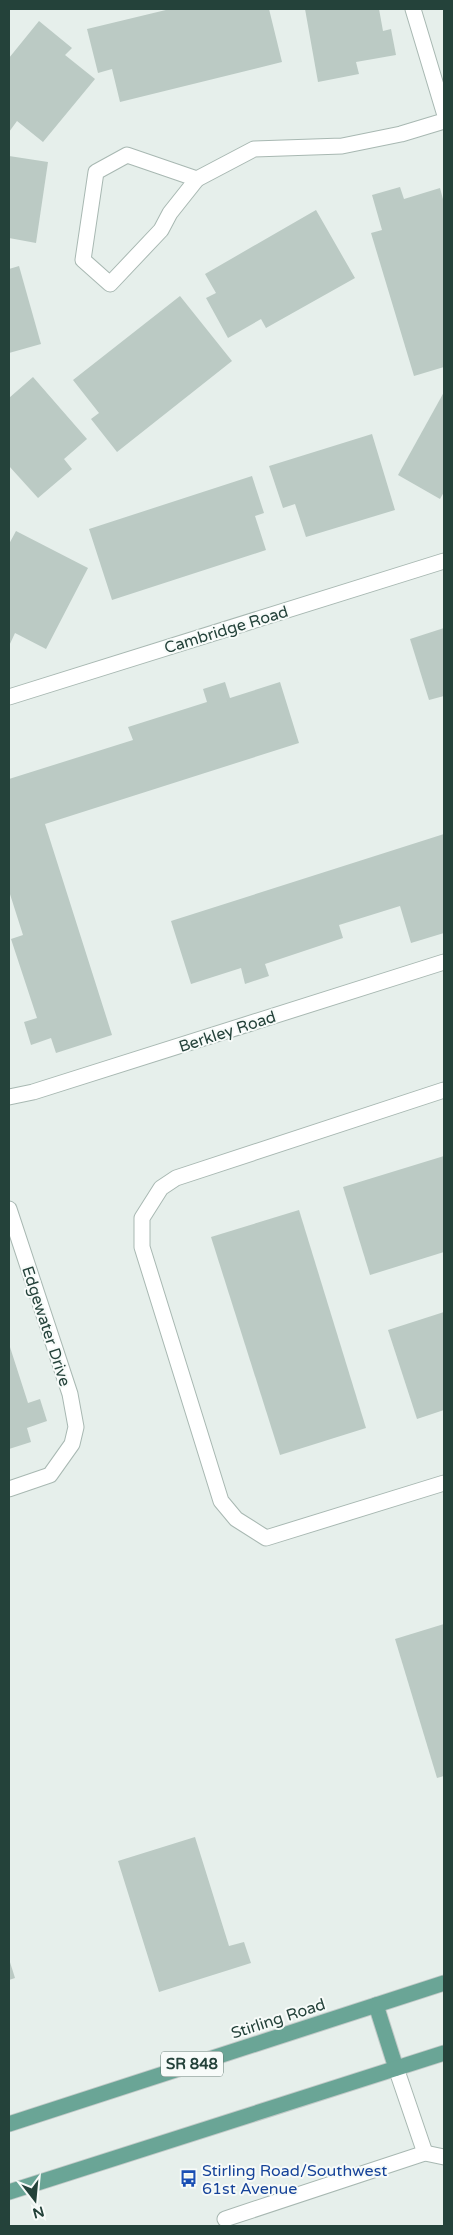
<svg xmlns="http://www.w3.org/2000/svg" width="453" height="2235" font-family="'Varela Round',sans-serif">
<rect width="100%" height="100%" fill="#e6efeb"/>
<g fill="#bbcac4">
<polygon points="170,9 269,9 282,62 120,102 112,69 98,73 87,29"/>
<polygon points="305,9 379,9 383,31 391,29 396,55 356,62 359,74 318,82"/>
<polygon points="39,21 72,48 65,55 95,79 43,142 17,121 9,132 9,58"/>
<polygon points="9,156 48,162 36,243 9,238"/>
<polygon points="400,187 404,199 440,188 444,203 444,367 414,376 371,233 382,230 372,195"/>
<polygon points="316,210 355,278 266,328 261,319 228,338 206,298 216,293 205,274"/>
<polygon points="19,266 41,344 9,353 9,269"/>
<polygon points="180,296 232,361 117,452 91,419 99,413 73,380"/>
<polygon points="33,377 87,439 64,459 72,469 38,498 9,466 9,398"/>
<polygon points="444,392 444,492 440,499 398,475"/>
<polygon points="372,434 395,510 306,537 295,504 283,508 269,466"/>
<polygon points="252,476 264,513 255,516 266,550 112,600 89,529"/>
<polygon points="16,531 88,568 46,649 15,633 9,646 9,544"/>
<polygon points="444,628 444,696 429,700 410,639"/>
<polygon points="225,682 230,698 280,682 299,743 45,824 112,1035 56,1053 51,1038 31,1045 24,1022 37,1018 11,939 23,935 9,891 9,779 133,740 128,727 207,702 203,689"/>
<polygon points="444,834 444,933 411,943 400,906 339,925 343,938 265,964 269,976 245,984 241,968 191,984 171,921"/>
<polygon points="444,1156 444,1252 370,1275 343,1187"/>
<polygon points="299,1210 366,1428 280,1455 211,1237"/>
<polygon points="444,1312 444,1410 417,1419 388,1330"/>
<polygon points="9,1344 28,1403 40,1399 47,1421 27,1428 31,1442 9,1449"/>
<polygon points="444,1624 444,1776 437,1778 395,1639"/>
<polygon points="195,1837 229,1946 244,1942 251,1963 159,1992 118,1861"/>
<polygon points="9,1959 15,1978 9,1980"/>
</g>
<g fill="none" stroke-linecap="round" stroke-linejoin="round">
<defs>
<g id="service">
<polyline points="413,9 444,112"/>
<polygon points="127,155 197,179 170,213 161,230 110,284 83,260 96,172"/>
<polyline points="197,179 254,149 342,146 401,134 444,121"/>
<polyline points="444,1090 176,1178 161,1188 142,1218 142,1247 221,1501 236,1519 266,1538 444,1483"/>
<polyline points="396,2068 425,2153"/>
<polyline points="225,2219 425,2153 444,2157"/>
</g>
<g id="minor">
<polyline points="9,697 444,561"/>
<polyline points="9,1097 33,1092 444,962"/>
<polyline points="9,1209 70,1394 76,1427 72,1444 50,1475 9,1489"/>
</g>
<g id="primary">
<polyline points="376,2005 396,2068"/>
<polyline points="9,2124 444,1983"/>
<polyline points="9,2192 444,2053"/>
</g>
</defs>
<use href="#service" stroke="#a8b8b2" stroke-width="17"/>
<use href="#minor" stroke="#a8b8b2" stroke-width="17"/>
<use href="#primary" stroke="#c2cac8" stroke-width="17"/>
<use href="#service" stroke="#fff" stroke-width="15"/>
<use href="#minor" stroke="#fff" stroke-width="15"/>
<use href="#primary" stroke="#6aa596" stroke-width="15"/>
</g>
<defs>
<symbol id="bus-bare" viewBox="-9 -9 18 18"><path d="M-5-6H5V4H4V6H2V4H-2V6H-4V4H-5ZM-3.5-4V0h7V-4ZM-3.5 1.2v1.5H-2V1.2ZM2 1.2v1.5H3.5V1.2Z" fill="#1a4fb4" stroke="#f7fbf9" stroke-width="2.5" paint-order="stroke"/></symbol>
</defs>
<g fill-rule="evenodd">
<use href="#bus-bare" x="176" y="2166" width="25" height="25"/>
</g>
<g text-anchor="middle" stroke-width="4" stroke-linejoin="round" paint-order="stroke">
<rect fill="#f7fbf9" stroke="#637a73" stroke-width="1" x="161" y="2051.5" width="62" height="25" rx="4"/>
<g font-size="15" font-weight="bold" fill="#24423a">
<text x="192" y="2069">SR 848</text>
</g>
<g font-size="16" fill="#24423a" stroke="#f7fbf9">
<text transform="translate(226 629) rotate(-17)" y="6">Cambridge Road</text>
<text transform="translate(227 1031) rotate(-18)" y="6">Berkley Road</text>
<text transform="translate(47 1326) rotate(72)" y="6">Edgewater Drive</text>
<text transform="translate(278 2018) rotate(-18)" y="6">Stirling Road</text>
</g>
<g font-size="16" fill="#164399" stroke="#f7fbf9" text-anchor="start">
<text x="202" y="2176">Stirling Road/Southwest<tspan x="202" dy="18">61st Avenue</tspan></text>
</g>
</g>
<rect width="453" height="2235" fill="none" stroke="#24423a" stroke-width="20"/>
<g transform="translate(35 2200) rotate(164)" stroke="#f7fbf9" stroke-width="4" paint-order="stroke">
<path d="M0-4L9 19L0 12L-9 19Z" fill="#24423a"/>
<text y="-8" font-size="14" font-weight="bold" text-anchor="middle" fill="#24423a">N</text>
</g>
</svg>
